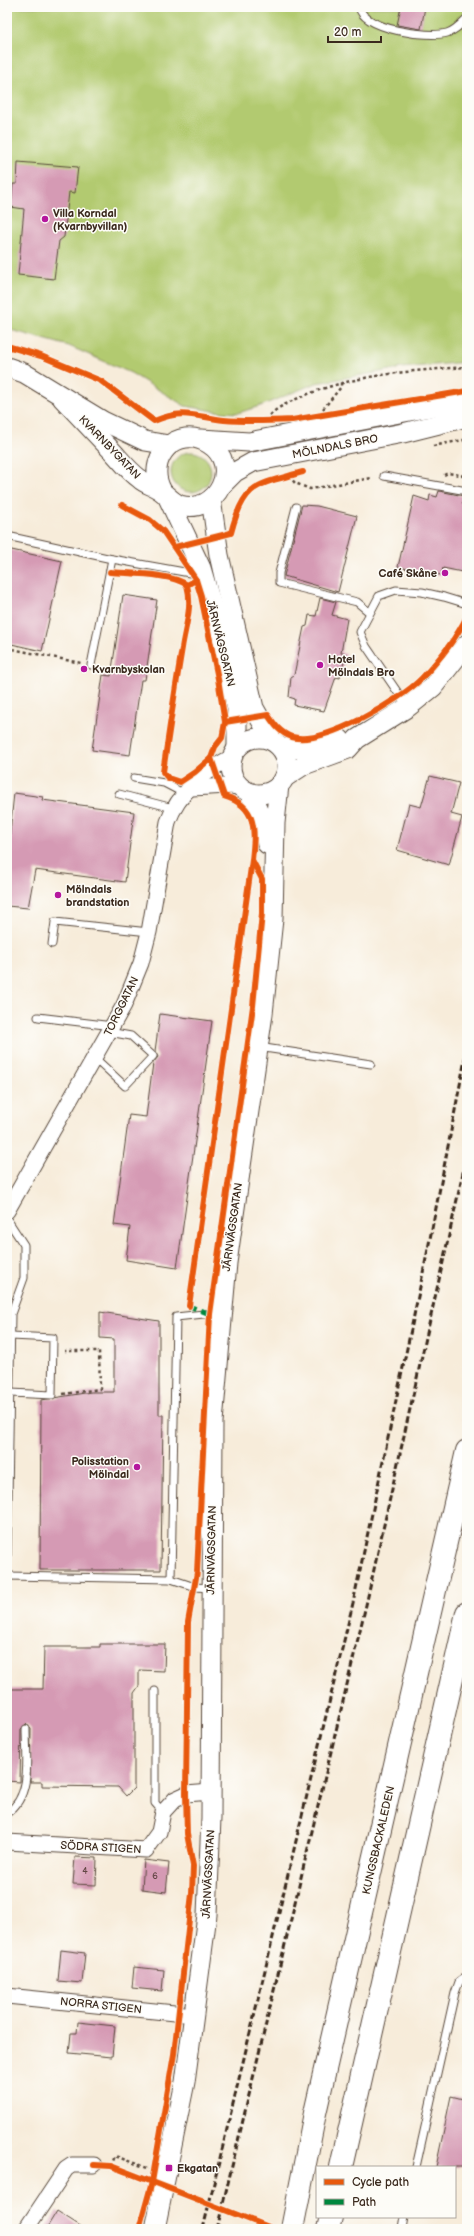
<svg xmlns="http://www.w3.org/2000/svg" width="474" height="2236" font-family="'Balsamiq Sans',sans-serif">
<rect width="100%" height="100%" fill="#fdfcf7"/>
<filter id="ink" filterUnits="userSpaceOnUse"><feTurbulence type="fractalNoise" baseFrequency=".025" numOctaves="2"/><feDisplacementMap in="SourceGraphic" scale="8" xChannelSelector="R" yChannelSelector="G"/><feConvolveMatrix kernelMatrix="1 2 1 2 8 2 1 2 1" color-interpolation-filters="sRGB"/></filter>
<filter id="wash" filterUnits="userSpaceOnUse"><feTurbulence type="fractalNoise" baseFrequency=".012" numOctaves="4" result="noise"/><feDisplacementMap in="SourceGraphic" scale="16" xChannelSelector="R" yChannelSelector="G"/><feGaussianBlur stdDeviation="0.9" result="paint"/><feColorMatrix in="noise" values="0 0 0 0 0 0 0 0 0 0 0 0 0 0 0 0 0 1.4 0 .05"/><feComposite in="paint" operator="in"/></filter>
<g filter="url(#wash)">
<rect width="100%" height="100%" fill="#f7ecda"/>
<g fill="#b2ca70" stroke="#767a47">
<polygon points="7,7 467,7 467,362 402,368 316,383 263,405 238,413 221,412 185,406 131,373 69,346 7,329"/>
<circle cx="191" cy="472" r="20"/>
</g>
<g id="blocks">
<g fill="#d59ab4">
<polygon points="401,7 425,7 421,29 397,25"/>
<polygon points="18,162 78,167 75,193 69,192 64,237 59,241 54,279 18,275 24,209 11,207 13,184 17,184"/>
<polygon points="439,491 464,496 462,504 467,505 467,573 443,568 441,575 398,567 414,496 429,501 430,495 437,497"/>
<polygon points="302,505 317,506 357,516 338,592 284,576"/>
<polygon points="7,549 62,561 42,651 7,643"/>
<polygon points="123,595 157,600 145,680 141,680 130,755 92,750 103,675 111,676"/>
<polygon points="320,598 336,602 332,615 347,619 341,653 346,654 340,678 336,677 324,711 294,705 295,699 289,697 291,677 294,675 304,627 307,626 309,615 316,616"/>
<polygon points="430,776 459,783 451,814 462,817 449,865 397,850 409,804 421,807"/>
<polygon points="14,793 43,797 42,800 134,812 125,882 35,870 28,908 7,906 7,862"/>
<polygon points="160,1014 212,1021 177,1268 126,1260 130,1227 114,1225 129,1115 146,1117 153,1063 158,1057 155,1051"/>
<polygon points="100,1312 159,1321 159,1415 163,1415 161,1570 40,1570 41,1400 91,1392 114,1392 114,1339 100,1338"/>
<polygon points="100,1644 165,1644 164,1671 139,1670 139,1686 134,1693 134,1788 126,1796 118,1787 42,1786 42,1782 30,1782 31,1729 26,1724 21,1729 20,1782 7,1781 7,1689 43,1689 44,1647 100,1647"/>
<polygon points="75,1857 97,1858 96,1885 73,1884"/>
<polygon points="144,1860 169,1863 166,1892 142,1889"/>
<polygon points="61,1950 85,1953 82,1983 58,1981"/>
<polygon points="134,1967 164,1970 162,1991 132,1988"/>
<polygon points="78,2022 115,2026 112,2057 69,2053 71,2033 77,2033"/>
<polygon points="451,2096 467,2100 467,2167 436,2167"/>
<polygon points="57,2211 85,2229 46,2229"/>
</g>
</g>
</g>
<g filter="url(#ink)">
<use href="#blocks" fill-opacity="0" stroke="#57473a" stroke-width="1"/>
<g fill="none" stroke-linecap="round" stroke-linejoin="round">
<defs>
<g id="service">
<path d="M359 7C364 30 428 38 447 33 455 31 461 24 467 18"/>
<polyline points="384,476 467,491"/>
<polyline points="296,507 279,573 279,583 357,602 369,612"/>
<polyline points="7,536 112,559 201,575"/>
<polyline points="91,665 112,559"/>
<polyline points="407,706 366,646 360,632 379,596 396,590 422,592 444,597 467,604"/>
<polyline points="134,778 164,783 185,794"/>
<polyline points="119,794 173,808"/>
<polyline points="52,944 55,922 149,932"/>
<polyline points="38,1017 113,1026"/>
<polyline points="258,1047 371,1064"/>
<polyline points="95,1058 125,1086 153,1056 131,1036 109,1032"/>
<polyline points="7,1219 24,1245 24,1278 11,1314 7,1562"/>
<polyline points="11,1393 52,1395 53,1338 11,1336"/>
<polyline points="7,1576 171,1579 195,1587 210,1588"/>
<polyline points="171,1579 176,1317 222,1312"/>
<polyline points="155,1691 155,1803 163,1812"/>
<path d="M7 1813C33 1796 26 1756 26 1729"/>
<polyline points="416,2167 455,1993 459,1982 467,1976"/>
<polyline points="402,2229 404,2217"/>
</g>
<g id="minor">
<polyline points="192,788 228,786 240,787"/>
<path d="M7 1211 124 1005 141 963 149 932 168 822C178 793 205 771 232 757"/>
<polyline points="7,1842 146,1850 159,1832 163,1812 175,1799 186,1794 211,1792"/>
<polyline points="7,1996 194,2015"/>
<polyline points="26,2229 66,2169 72,2165 94,2165"/>
</g>
<g id="tertiary">
<polyline points="7,367 24,373 103,421 145,441 169,445"/>
<path d="M62 398C79 416 97 435 114 453 122 462 130 472 140 479 145 484 155 486 161 491 168 496 172 502 180 505 217 516 242 465 209 444 177 423 144 459 162 491"/>
<polyline points="201,439 249,442 467,400"/>
<polyline points="223,484 235,472 253,462 403,433 467,417"/>
<polyline points="168,498 201,568 220,634 237,709 237,748"/>
<polyline points="211,499 219,555 254,708 272,740"/>
<circle cx="259" cy="766" r="28"/>
<polyline points="281,748 306,749 340,739"/>
<polyline points="284,778 304,765 348,749 357,739 408,707 433,687 467,644"/>
<polyline points="250,793 263,822 267,844"/>
<polyline points="155,2229 185,2082 207,1915 211,1818 213,1422 227,1263 263,1014 273,919 275,823 279,785"/>
</g>
<g id="motorway">
<polyline points="341,2167 467,1613"/>
<polyline points="292,2229 315,2113 467,1451"/>
<polyline points="328,2229 331,2217"/>
</g>
</defs>
<use href="#service" stroke="#57473a" stroke-width="9"/>
<use href="#minor" stroke="#57473a" stroke-width="17"/>
<use href="#tertiary" stroke="#57473a" stroke-width="21"/>
<use href="#motorway" stroke="#57473a" stroke-width="24"/>
<g stroke="#57473a" stroke-width="2.5" stroke-dasharray="3 3" stroke-linecap="butt">
<polyline points="323,409 341,387 341,382"/>
<path d="M268 421C270 411 282 406 290 402 346 375 406 371 467 367"/>
<polyline points="433,446 463,440 467,443"/>
<polyline points="444,475 448,473 467,476"/>
<polyline points="289,476 295,483 310,489 372,478"/>
<polyline points="7,648 81,663"/>
<polyline points="63,1394 100,1389 99,1351 65,1351"/>
<polyline points="111,2166 115,2156 150,2169"/>
</g>
<use href="#service" stroke="#fff" stroke-width="7"/>
<use href="#minor" stroke="#fff" stroke-width="15"/>
<use href="#tertiary" stroke="#fff" stroke-width="19"/>
<use href="#motorway" stroke="#fff" stroke-width="22"/>
<g stroke="#3b2a1e" stroke-width="3" stroke-dasharray="6 3" stroke-linecap="butt">
<polyline points="203,2229 353,1603 427,1254 467,1049"/>
<polyline points="217,2229 366,1605 467,1155"/>
</g>
<polyline stroke="#57473a" stroke-width="2.5" stroke-dasharray="3 3" stroke-linecap="butt" points="461,476 467,475"/>
<polyline stroke="#00873e" stroke-width="5" stroke-dasharray="10 5" stroke-linecap="butt" points="189,1303 189,1306 210,1314"/>
<defs>
<g id="cycleway">
<path d="M7 346 41 356 101 381 154 421C185 408 195 417 224 420 246 422 270 421 292 420L467 391"/>
<path d="M122 505 150 520 163 531 196 580 201 596 218 679 225 722 222 738 215 747 211 758 224 796C258 806 255 831 252 860L189 1306"/>
<path d="M175 547 231 533C244 482 257 485 303 472"/>
<path d="M110 572C130 574 171 573 187 585"/>
<path d="M196 580 187 585C193 607 185 627 182 648 175 690 169 731 163 772L168 778 180 782 195 772 211 758"/>
<path d="M225 722 268 715C274 724 280 733 292 737 323 746 401 700 422 678 440 659 456 639 467 616"/>
<polyline points="94,2165 111,2166 274,2229"/>
<polyline points="139,2229 152,2182 174,2054 192,1893 193,1866 187,1834 186,1794 188,1622 197,1572 210,1314 253,1006 262,913 262,879 252,860"/>
</g>
</defs>
<use href="#cycleway" stroke="#fdfcf7" stroke-width="8"/>
<use href="#cycleway" stroke="#e8590c" stroke-width="6"/>
</g>
</g>
<g fill="#b5179e" stroke="#fdfcf7" stroke-width="1.5">
<circle cx="45" cy="219" r="4"/>
<circle cx="445" cy="573" r="4"/>
<circle cx="320" cy="665" r="4"/>
<circle cx="84" cy="669" r="4"/>
<circle cx="58" cy="895" r="4"/>
<circle cx="137" cy="1467" r="4"/>
<rect x="165" y="2164" width="8" height="8" rx="2"/>
</g>
<g text-anchor="middle" stroke-width="3" stroke-linejoin="round" paint-order="stroke">
<g font-size="9" fill="#624644">
<text x="85" y="1874">4</text>
<text x="155" y="1879">6</text>
</g>
<g font-size="11" font-weight="bold" fill="#3b2a1e" stroke="#fdfcf7" text-anchor="start">
<text x="53" y="217">Villa Korndal<tspan x="53" dy="13">(Kvarnbyvillan)</tspan></text>
<text x="437" y="577" text-anchor="end">Café Skåne</text>
<text x="328" y="663">Hotel<tspan x="328" dy="13">Mölndals Bro</tspan></text>
<text x="92" y="673">Kvarnbyskolan</text>
<text x="66" y="893">Mölndals<tspan x="66" dy="13">brandstation</tspan></text>
<text x="129" y="1465" text-anchor="end">Polisstation<tspan x="129" dy="13">Mölndal</tspan></text>
<text x="177" y="2172">Ekgatan</text>
</g>
<g font-size="11" fill="#3b2a1e" stroke="#fdfcf7">
<text transform="translate(335 446) rotate(-11)" y="4">MÖLNDALS BRO</text>
<text transform="translate(110 447) rotate(46)" y="4">KVARNBYGATAN</text>
<text transform="translate(221 643) rotate(76)" y="4">JÄRNVÄGSGATAN</text>
<text transform="translate(121 1006) rotate(-64)" y="4">TORGGATAN</text>
<text transform="translate(232 1227) rotate(-82)" y="4">JÄRNVÄGSGATAN</text>
<text transform="translate(211 1550) rotate(-89)" y="4">JÄRNVÄGSGATAN</text>
<text transform="translate(378 1840) rotate(-77)" y="4">KUNGSBACKALEDEN</text>
<text transform="translate(101 1847) rotate(3)" y="4">SÖDRA STIGEN</text>
<text transform="translate(208 1874) rotate(-87)" y="4">JÄRNVÄGSGATAN</text>
<text transform="translate(101 2005) rotate(6)" y="4">NORRA STIGEN</text>
</g>
</g>
<rect width="474" height="2236" fill="none" stroke="#fdfcf7" stroke-width="24"/>
<rect x="316" y="2166" width="140" height="52" fill="#fdfcf7" stroke="#afa8a0"/>
<rect x="324" y="2179" width="20" height="6" fill="#e8590c" stroke="#afa8a0"/>
<text x="352" y="2186" font-size="12" fill="#3b2a1e">Cycle path</text>
<rect x="324" y="2199" width="20" height="6" fill="#00873e" stroke="#afa8a0"/>
<text x="352" y="2206" font-size="12" fill="#3b2a1e">Path</text>
<path d="M328 36v6h53v-6" fill="none" stroke="#3b2a1e" stroke-width="2"/>
<text x="334" y="36" font-size="12" fill="#3b2a1e" stroke="#fdfcf7" stroke-width="3" paint-order="stroke">20 m</text>
</svg>
